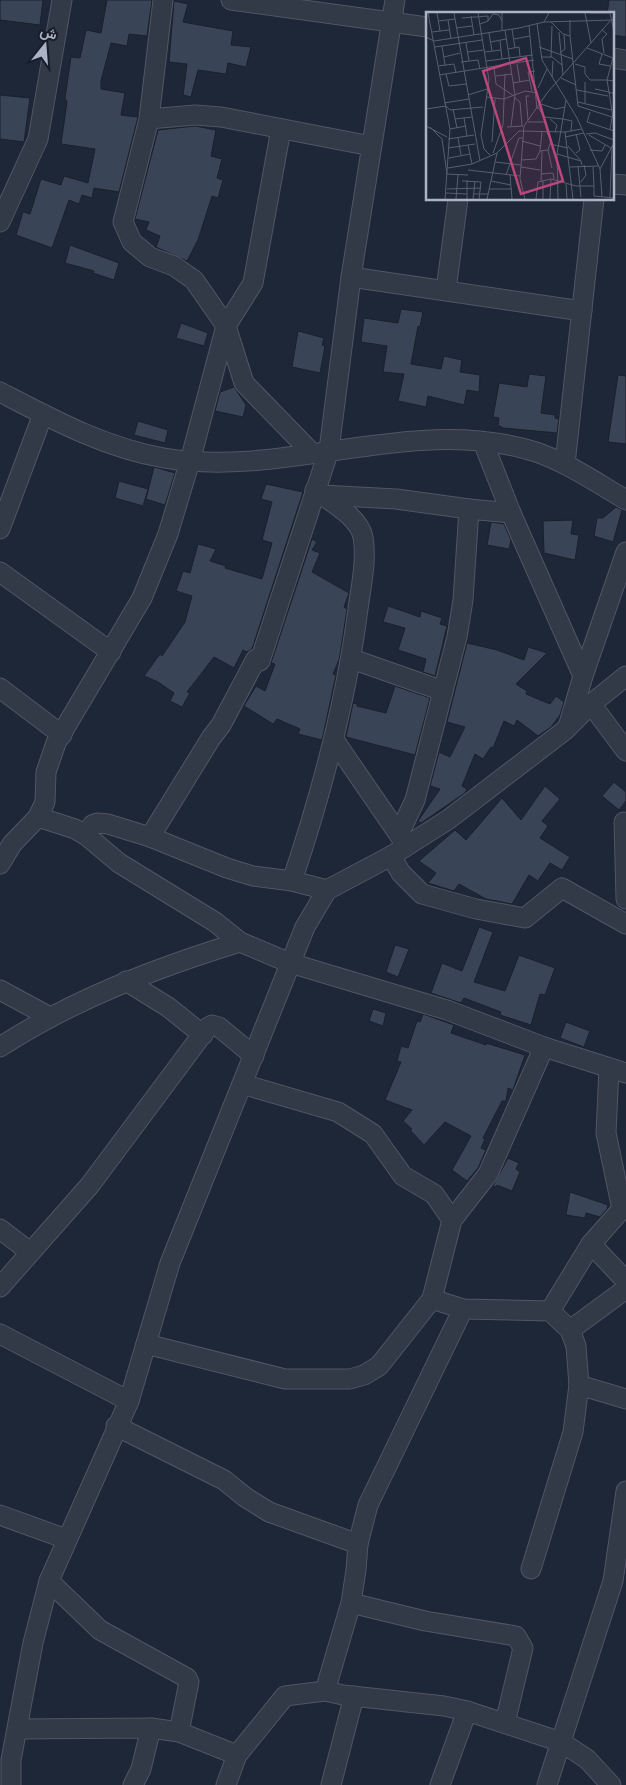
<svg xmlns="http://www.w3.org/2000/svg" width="626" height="1785" font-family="'DM Sans',Vazirmatn,sans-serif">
<rect width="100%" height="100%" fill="#1e2737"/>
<g fill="#3a4457" stroke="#1a202d">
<polygon points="0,0 43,0 40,25 0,20"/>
<polygon points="107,0 152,0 147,36 129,34 127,46 111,43 101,81 101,89 125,93 121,115 138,117 119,192 94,188 92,198 82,195 79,204 69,200 52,248 16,235 23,212 30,214 41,179 61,185 64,176 88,183 95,149 61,144 67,102 65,98 71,57 80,58 86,30 101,33"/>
<polygon points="609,0 626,0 626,37 612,35 612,14 607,14"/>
<polygon points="174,1 188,4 183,22 233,31 231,45 251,47 246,67 228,63 226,74 198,70 191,97 183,95 187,64 169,62"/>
<polygon points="0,95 30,98 24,142 0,139"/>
<polygon points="195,126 216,130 211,156 222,159 217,178 223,180 218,198 212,196 198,240 187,261 156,247 160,236 146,230 149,222 135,219 158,130"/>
<polygon points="70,245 119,263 114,280 93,273 94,271 65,263"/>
<polygon points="401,309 423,312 420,327 418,326 411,364 441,369 444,356 462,360 460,372 480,375 479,392 467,390 464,405 428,396 426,407 398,401 404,374 383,372 387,346 361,342 364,318 398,323"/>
<polygon points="181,323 208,333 204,346 176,338"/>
<polygon points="298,331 324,338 322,345 325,346 320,373 292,367"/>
<polygon points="529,374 546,376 541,413 555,415 555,418 559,419 557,433 503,428 498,425 499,418 493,417 499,383 527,387"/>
<polygon points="618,375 626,376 626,444 608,442"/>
<polygon points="234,387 246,405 243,417 215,411 220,392"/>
<polygon points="138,421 168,430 165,443 134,435"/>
<polygon points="154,467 175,473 165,505 146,499"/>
<polygon points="119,481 148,489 143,506 115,498"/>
<polygon points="266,484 303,492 252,649 247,652 243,650 234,668 214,657 187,692 190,693 182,707 170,701 174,693 158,682 144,676 160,654 162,656 185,622 192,596 176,591 183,571 190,573 198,544 216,549 210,561 226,566 225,568 262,579 272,543 262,540 272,502 261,499"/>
<polygon points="616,507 622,510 613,542 594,536 597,518 603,518"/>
<polygon points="573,520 571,534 579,535 575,560 544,553 543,521"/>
<polygon points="491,522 504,524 511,540 509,549 487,545"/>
<polygon points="312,539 317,542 312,550 320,553 312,572 349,593 344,607 347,609 342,642 339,660 333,674 336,675 322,740 298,734 300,729 277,719 273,724 244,706 256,686 265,691 275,664 271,663"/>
<polygon points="388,606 420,617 421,611 442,618 440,624 447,626 435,676 423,672 426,659 398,650 405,628 383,622"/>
<polygon points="467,643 497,650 524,660 528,647 547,653 516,684 527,691 526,694 550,704 556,696 564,702 560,715 551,727 538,736 517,720 514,726 504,721 493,748 491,747 483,759 475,754 462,786 467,789 465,793 421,823 418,821 440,789 430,786 439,752 450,757 465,727 447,722"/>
<polygon points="395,686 430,698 415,755 346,737 353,703 357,704 357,706 386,713"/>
<polygon points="614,782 626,792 626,801 619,810 602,796"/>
<polygon points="545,786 560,799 542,821 548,826 540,838 570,857 562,870 550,863 538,881 529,875 512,904 486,899 459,884 454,891 428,883 436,873 419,861 455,830 466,840 502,798 521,820"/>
<polygon points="479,927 493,932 474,982 505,991 519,955 555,968 545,995 540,994 531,1025 500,1015 501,1012 464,998 461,1003 431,993 442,963 462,971"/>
<polygon points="395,945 409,949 398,977 386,972"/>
<polygon points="373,1009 386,1013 383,1026 369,1021"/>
<polygon points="423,1014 454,1025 451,1033 486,1045 486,1043 525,1055 513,1090 508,1088 506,1101 502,1101 483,1138 485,1139 481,1148 486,1150 478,1168 467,1181 452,1170 471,1136 445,1122 424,1145 410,1130 412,1129 403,1121 412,1110 385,1100 401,1062 397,1061 401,1046 408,1048 417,1021 420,1022"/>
<polygon points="566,1022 590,1031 584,1047 560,1038"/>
<polygon points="508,1158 519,1163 516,1169 520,1172 512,1191 497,1185 496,1187 493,1186"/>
<polygon points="570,1192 608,1205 607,1209 600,1217 586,1213 585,1218 566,1215"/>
</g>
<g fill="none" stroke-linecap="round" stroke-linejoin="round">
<defs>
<g id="street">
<polyline points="163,0 149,119 123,222 132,242 150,257 174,266 194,280 226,326 244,383 312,453"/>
<polyline points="231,0 427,27"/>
<polyline points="612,58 626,60"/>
<polyline points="149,119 195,115 221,117 371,146"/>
<polyline points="612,184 626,185"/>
<polyline points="0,222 38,139 62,0"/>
<polyline points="351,277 582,311"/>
<polyline points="446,290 458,199"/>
<path d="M0 392C52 419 105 448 164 458 286 479 415 413 536 452 568 463 597 483 626 500"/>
<polyline points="483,442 511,513 583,676"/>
<polyline points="565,464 594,199"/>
<polyline points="322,495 396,499 469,509"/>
<polyline points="0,529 43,414"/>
<polyline points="0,572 111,652"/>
<polyline points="352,659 443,691"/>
<polyline points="0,688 62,735"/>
<polyline points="591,704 626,751"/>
<polyline points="569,724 583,676 626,552"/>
<polyline points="334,740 404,842"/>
<polyline points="38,817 75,829 87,836 119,863 215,922 240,942"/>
<polyline points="624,822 626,899"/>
<polyline points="399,834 415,800 457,637 463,600 469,509 511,513"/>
<polyline points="87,836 92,825 97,823 108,824 150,837 227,868 253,876 292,881 327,890"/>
<polyline points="150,837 211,738 221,725 256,659 260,661 329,450 351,277 395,0"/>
<polyline points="391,856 401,873 422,894 476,909 525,918 562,888 626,924"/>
<polyline points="0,864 12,844 38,817 45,802 46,772 56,743 142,598 168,534 190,461 226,326 253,283 281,129"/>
<path d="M292 881C322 792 346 702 358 609 361 586 367 560 363 537 359 517 331 502 315 490"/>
<polyline points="126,981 168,1007 203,1035"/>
<polyline points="0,990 50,1017"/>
<path d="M0 1047C74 999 156 968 240 942L290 963 447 1010 544 1047 626 1073"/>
<polyline points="242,1084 338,1112 373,1134 403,1176 434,1194 452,1220"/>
<polyline points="0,1229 30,1252"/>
<polyline points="591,1244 626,1281"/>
<polyline points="0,1287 90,1185 207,1028 212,1025 219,1027 254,1056"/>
<polyline points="432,1299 452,1220 488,1174 544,1047"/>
<polyline points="550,1311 591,1244 622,1209 606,1133 609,1069"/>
<polyline points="570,1330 626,1289"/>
<polyline points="0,1334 129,1401"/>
<polyline points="146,1344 285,1379 350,1379 364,1375 379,1366 432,1299 463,1309 550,1311 570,1330 576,1346 579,1385 573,1432 531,1569"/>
<polyline points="579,1385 626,1399"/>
<polyline points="116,1426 224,1480 245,1497 269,1512 358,1544"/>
<polyline points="0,1515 66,1539"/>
<polyline points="49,1581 100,1630 187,1678 189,1682 179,1732"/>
<polyline points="351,1603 425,1621 516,1636 523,1648 505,1723"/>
<polyline points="325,1691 351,1603 356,1570 358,1544 368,1505 463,1309"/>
<polyline points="18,1729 151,1728 179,1732 237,1755"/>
<polyline points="11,1785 11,1760 33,1643 49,1581 129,1401 170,1263 305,927 327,890 391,856 449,819 564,731 591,704 626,676"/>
<polyline points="133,1785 141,1769 151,1728"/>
<polyline points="226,1785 237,1755 285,1696 325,1691 343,1695 444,1706 467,1711 561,1742 587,1759 611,1785"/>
<polyline points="331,1785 354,1696"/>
<polyline points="440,1785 467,1711"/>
<polyline points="547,1785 613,1581 626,1491"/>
</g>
</defs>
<use href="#street" stroke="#505665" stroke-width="21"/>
<use href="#street" stroke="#323947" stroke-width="19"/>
</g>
<g transform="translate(426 12)">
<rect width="188" height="188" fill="#1e2737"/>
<path fill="none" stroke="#575f6f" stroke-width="1" d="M2 1 24 117 19 187M11 1 14 19M28 1 54 149M52 1 63 68 55 123 58 137 64 143M159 1 165 31M164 1H184M184 1 188 20M45 4 48 23M36 6 62 4V9L54 12M22 8 25 27M144 8V24M12 9 29 7M62 9 67 2 73 3 76 9M118 10 188 8M125 10 137 22 144 24 152 94 186 105 184 118M111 11 116 48 151 106 174 157M103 14 111 97M30 16 46 14M86 17 89 36M76 18V1M79 18 89 83 85 114M176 18 181 22 176 27 178 41M6 20 23 18M133 20 137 63M63 21 66 39M0 25 8 29 93 16 118 10 123 1M88 27 104 24M74 29 76 47M65 30 80 27M40 31 43 49M16 34 19 53M9 35 56 28M113 35 147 47M161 36 187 46M82 37 93 35 94 44M42 40 58 38M59 40 75 38M134 41 139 37 138 23M176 42 173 52 184 54M18 45 34 41M115 45H126L136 53M125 45 126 14M187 46 181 68 188 69M60 49 107 43M35 50 52 48 54 57M91 52 94 70M149 52 159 55V62L164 68H181L183 80 188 82M12 54 28 52 30 61M68 55 70 72 88 84M20 62 23 74 40 72M13 63 108 48M70 64 86 62M126 65 127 49M135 66 150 73M87 71 104 68M112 76 121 57M169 77 183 80 187 106M151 78 182 84M106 79 102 60 109 59M42 83 61 77M60 85 78 87 99 79 112 81M89 86 94 90 96 114M152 90 185 98M18 91 43 87M159 91V70M115 92 130 97 139 95M112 95 118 105 137 107M0 97 20 94 24 98 57 95M27 97 31 116M164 100 161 110 188 119M38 106 41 124M29 107 46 105M124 107 131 113 129 120M137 107 146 109 145 119M102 108 100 84H103M102 110H119M0 114 21 125M4 115 16 127 21 162 42 163M81 115 97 114M24 117 40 114M121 120 125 129 122 138M139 120 147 187M160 122 169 121 188 128M163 123 185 136M139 125 158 121M32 126 35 143M22 127 48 123M96 129 114 134M66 130 69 87M124 132 142 136M42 133 46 152M142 134 155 149M22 136 49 132M164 138 176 139 179 133M114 139 116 120M67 141 77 113 79 62M150 141 154 138 150 122M131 142 155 149 156 153M23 146 44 142M95 148 110 147 114 139 122 138 126 156M69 150 95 153M152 154 155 185M95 155 114 158M144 155 172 154M167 155 168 174M22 156 46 152 71 141 93 119 139 120 156 117M42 158 94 164M115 162 127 161 128 167M80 163 93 126H97M84 163 86 187M117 168V187M36 169 55 170 53 187M65 169 85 173M115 169 116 139M155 170 160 163 158 153M140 172 141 187M21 177 55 176M63 177H86M20 181 41 182M47 182H63M176 185 174 157 188 131M184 186 186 134M30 187 32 163M41 187V168M47 187 49 169M61 187 71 141M99 187 94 167 98 114 121 81 184 9M110 187 112 170 125 167 150 174H168V184L188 186M124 187 125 167M132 187 131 142 140 88"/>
<path fill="#bb467a" fill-opacity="0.15" stroke="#bb467a" stroke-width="2.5" d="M100 46 137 169 95 182 57 59Z"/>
<rect width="188" height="188" fill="none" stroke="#acb3c4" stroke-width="2.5"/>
</g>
<g transform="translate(45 45) rotate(17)" stroke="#181e2b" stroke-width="4" paint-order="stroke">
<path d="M0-4L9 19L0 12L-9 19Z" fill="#acb3c4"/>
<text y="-8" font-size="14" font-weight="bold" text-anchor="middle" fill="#acb3c4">ش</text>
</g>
</svg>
